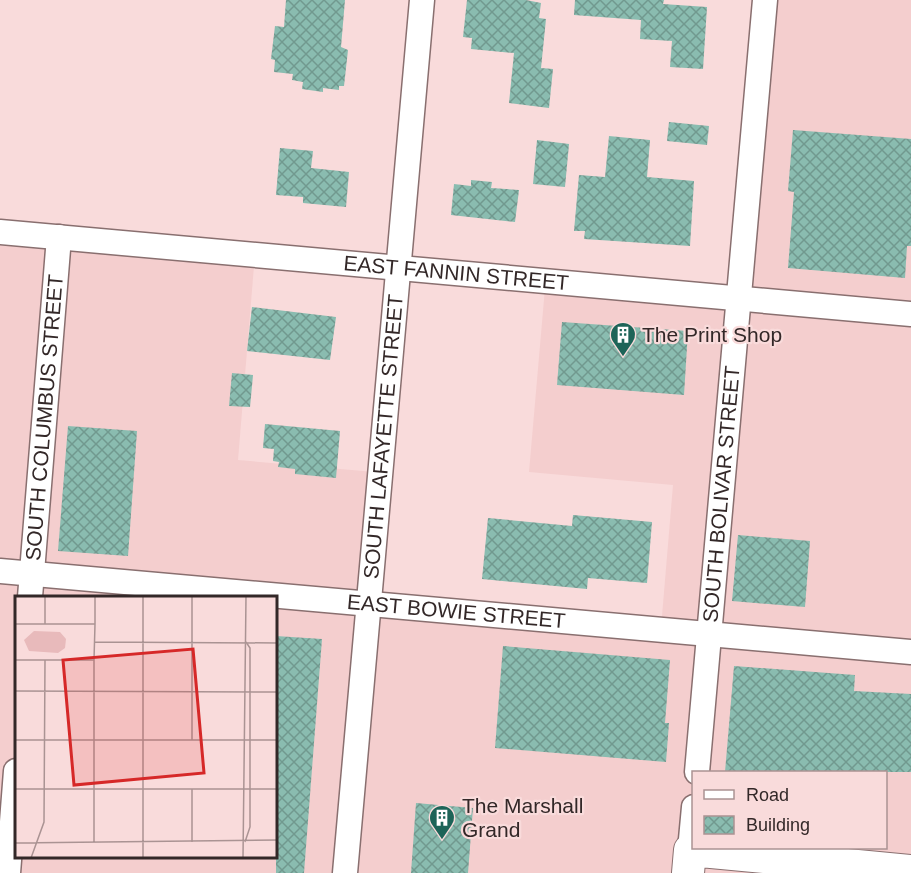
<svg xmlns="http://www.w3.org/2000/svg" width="911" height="873" font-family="Arial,sans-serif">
<defs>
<pattern id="building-cross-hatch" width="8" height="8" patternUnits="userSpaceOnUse" patternTransform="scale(1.5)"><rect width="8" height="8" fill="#8abcb0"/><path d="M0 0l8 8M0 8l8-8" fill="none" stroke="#71998f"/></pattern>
</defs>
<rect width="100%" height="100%" fill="#f9dbdb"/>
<path fill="#f4cece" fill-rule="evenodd" d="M776 0H911V873H0V231L255 254 238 460 386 473 375 603 661 628 673 485 529 472 545 288 750 305ZM16 597H276V856H16ZM694 772H886V848H694Z"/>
<g fill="url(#building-cross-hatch)">
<polygon points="286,0 345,0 341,47 348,50 344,86 339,86 339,90 323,88 323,92 302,89 303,82 292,80 293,74 274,72 275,60 271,59 275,26 284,27"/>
<polygon points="467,0 526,0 541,3 539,18 546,19 541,68 553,69 549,108 509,103 514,53 471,49 472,38 463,37"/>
<polygon points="575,0 664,0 663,4 707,7 703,69 670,67 672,41 640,39 641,20 574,15"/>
<polygon points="669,122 709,126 707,145 667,141"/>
<polygon points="793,130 911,139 911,246 907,246 905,278 788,268 794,192 788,191"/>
<polygon points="609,136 650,140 647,177 694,181 690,246 584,239 585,231 574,231 579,175 605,177"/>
<polygon points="537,140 569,144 565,187 533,184"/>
<polygon points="280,148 313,151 311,168 349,172 346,207 303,203 303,197 276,195"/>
<polygon points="471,180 492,182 491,188 519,190 515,222 451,215 454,184 471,186"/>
<polygon points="252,307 336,317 330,360 247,351"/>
<polygon points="562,322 688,331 684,395 557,385"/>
<polygon points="232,373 253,375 250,407 229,406"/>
<polygon points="265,424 340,431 336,478 295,474 295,469 278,467 279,462 273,461 274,449 263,448"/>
<polygon points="68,426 137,431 128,556 58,551"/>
<polygon points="573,515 652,522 647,583 588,578 587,589 482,579 488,518 572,526"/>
<polygon points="738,535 810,541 805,607 732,601"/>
<polygon points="276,636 322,639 304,873 276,873"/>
<polygon points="503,646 670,660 665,723 669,723 666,762 495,748"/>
<polygon points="734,666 855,675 854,691 911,694 911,772 725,772"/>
<polygon points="416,803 473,808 468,873 411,873"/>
</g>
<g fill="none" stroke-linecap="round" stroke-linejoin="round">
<defs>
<g id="minor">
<path id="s1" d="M0 232 911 314"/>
<path id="s2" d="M0 571 911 652"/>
<path id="s3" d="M30 597 59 237"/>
<path id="s4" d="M697 772 765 0"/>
<polyline points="690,850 694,807"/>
<polyline points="8,873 16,771"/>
<path id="s5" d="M345 873 422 0"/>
</g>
<polyline id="major" points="688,873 690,850 911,871"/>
</defs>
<use href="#minor" stroke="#896f6f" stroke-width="27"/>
<use href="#major" stroke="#896f6f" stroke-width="34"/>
<use href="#minor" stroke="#fff" stroke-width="24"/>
<use href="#major" stroke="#fff" stroke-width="32"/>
</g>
<defs>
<symbol id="building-pin" viewBox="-11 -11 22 30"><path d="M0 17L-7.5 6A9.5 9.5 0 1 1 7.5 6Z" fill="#1d6458" stroke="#f9dbdb"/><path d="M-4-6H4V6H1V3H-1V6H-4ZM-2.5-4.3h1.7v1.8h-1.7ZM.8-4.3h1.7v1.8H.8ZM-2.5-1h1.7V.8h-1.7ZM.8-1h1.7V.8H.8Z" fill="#fff"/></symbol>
</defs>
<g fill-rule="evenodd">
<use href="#building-pin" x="608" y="320" width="30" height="40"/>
<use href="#building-pin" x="427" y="803" width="30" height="40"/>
</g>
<g text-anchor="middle" stroke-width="4.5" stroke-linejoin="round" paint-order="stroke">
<g font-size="21" fill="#332828" stroke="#f9dbdb">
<text dy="7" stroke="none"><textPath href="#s1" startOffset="458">EAST FANNIN STREET</textPath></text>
<text dy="7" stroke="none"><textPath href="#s3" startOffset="180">SOUTH COLUMBUS STREET</textPath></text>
<text dy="7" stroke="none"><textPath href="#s5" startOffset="438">SOUTH LAFAYETTE STREET</textPath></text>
<text dy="7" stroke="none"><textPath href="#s4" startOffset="279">SOUTH BOLIVAR STREET</textPath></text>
<text dy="7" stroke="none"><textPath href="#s2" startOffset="458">EAST BOWIE STREET</textPath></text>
</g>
<g font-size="21" fill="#332828" stroke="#f9dbdb" text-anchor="start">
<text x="642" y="342">The Print Shop</text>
<text x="462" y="813">The Marshall<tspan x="462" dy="24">Grand</tspan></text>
</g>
</g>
<g transform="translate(15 596)">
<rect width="262" height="262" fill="#f9dbdb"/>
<path d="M19 35 45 36 51 43 50 52 43 57 14 55 9 44Z" fill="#e8babb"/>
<path fill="none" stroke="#aa9393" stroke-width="1.5" d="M30 0V28M80 0V28M128 0V262M177 0V144M0 28H80L79 64H0M80 46 263 47M0 95 263 96M0 144H263M0 193H263M177 193V246M230 246 235 231V52L231 46M0 247 263 244M79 247V64M16 262 29 226 30 64M228 262 231 0"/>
<path fill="#d62828" fill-opacity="0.15" stroke="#d62828" stroke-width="3" d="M178 53 189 177 59 189 48 64Z"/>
<rect width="262" height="262" fill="none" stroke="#332828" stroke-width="3"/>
</g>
<rect x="692" y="771" width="195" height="78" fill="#f9dbdb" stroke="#aa9393" stroke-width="1.5"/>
<rect x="704" y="790" width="30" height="9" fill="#ffffff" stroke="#aa9393" stroke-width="1.5"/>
<text x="746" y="801" font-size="18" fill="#332828">Road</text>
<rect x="704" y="816" width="30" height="18" fill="url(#building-cross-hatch)" stroke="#aa9393" stroke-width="1.5"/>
<text x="746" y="831" font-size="18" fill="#332828">Building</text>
</svg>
